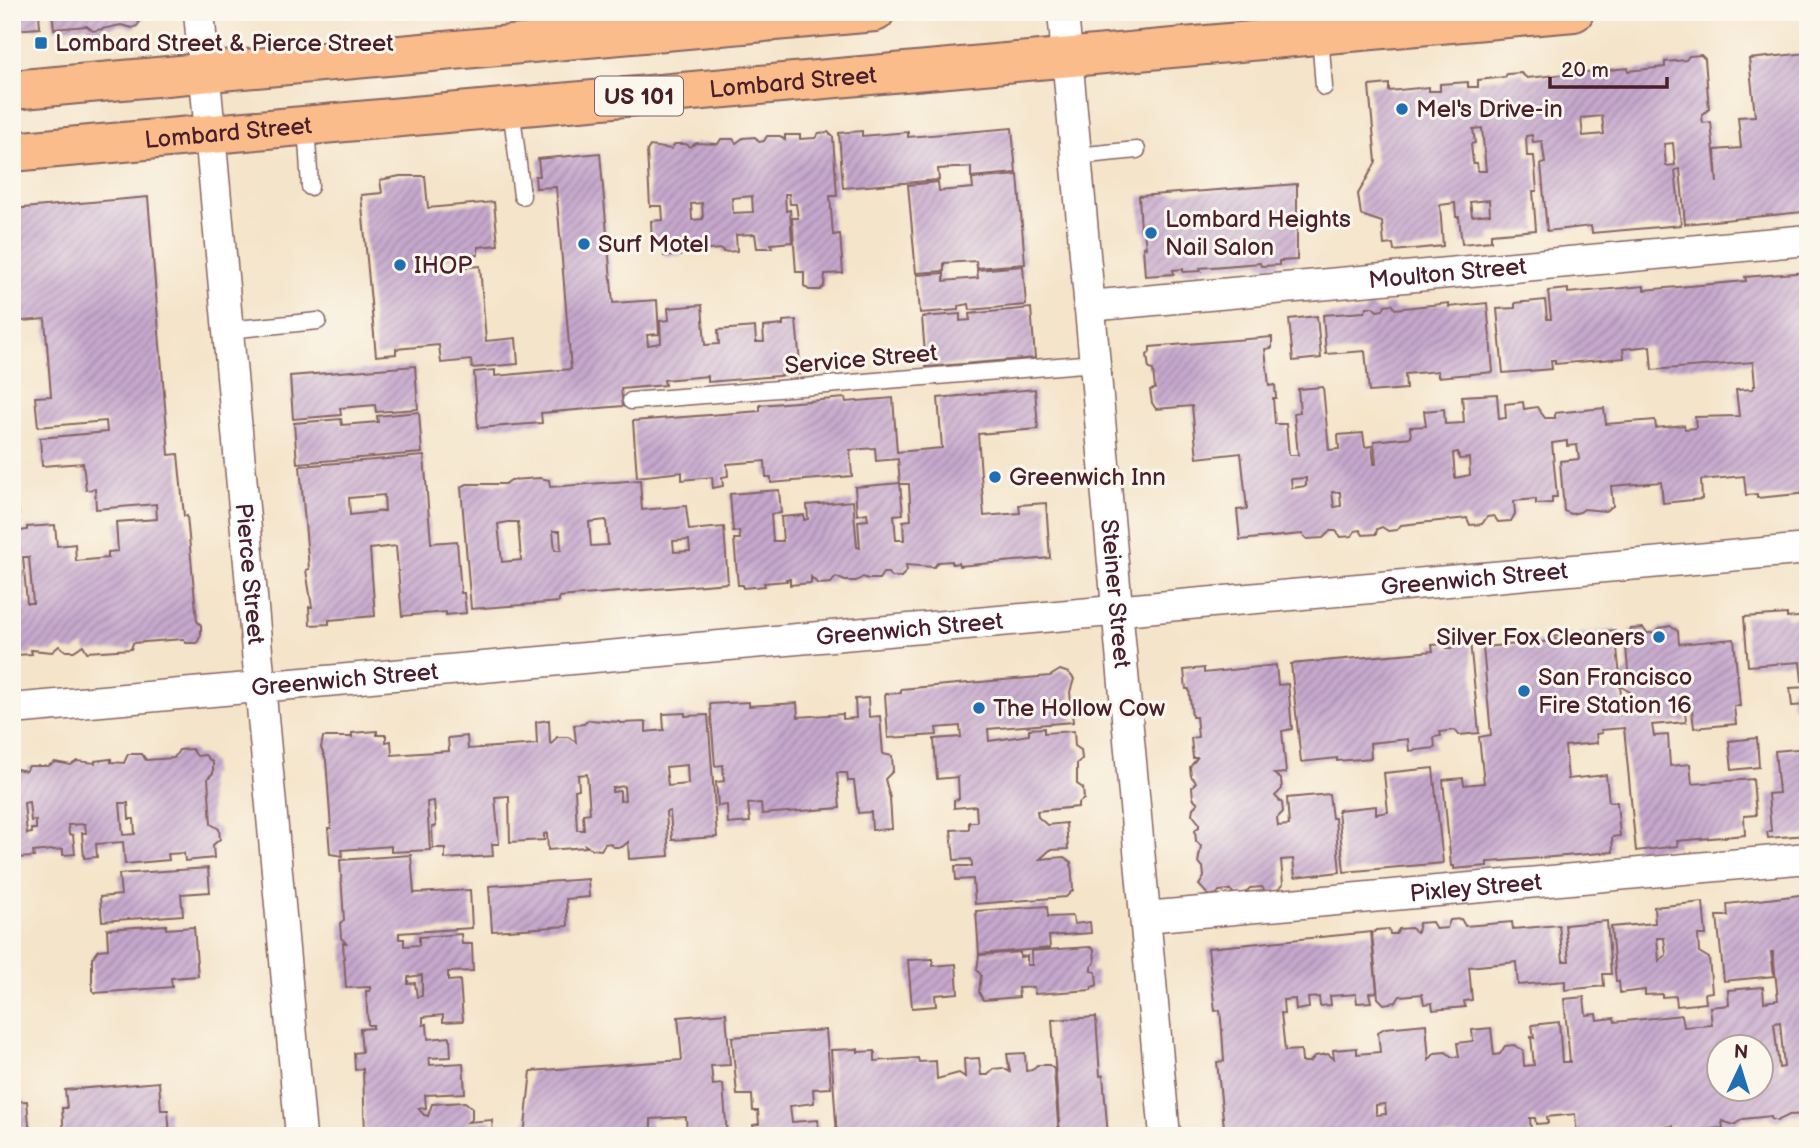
<svg xmlns="http://www.w3.org/2000/svg" width="1820" height="1148" font-family="'Balsamiq Sans',sans-serif">
<defs>
<pattern id="building-hatch" width="6" height="6" patternUnits="userSpaceOnUse" patternTransform="scale(1.75)"><rect width="6" height="6" fill="#c6a8cd"/><path d="M-1 1l2-2M0 6l6-6M5 7l2-2" fill="none" stroke="#a388a7"/></pattern>
</defs>
<rect width="100%" height="100%" fill="#fbf7ec"/>
<filter id="ink" filterUnits="userSpaceOnUse"><feTurbulence type="fractalNoise" baseFrequency=".0143" numOctaves="2"/><feDisplacementMap in="SourceGraphic" scale="14" xChannelSelector="R" yChannelSelector="G"/><feConvolveMatrix kernelMatrix="1 2 1 2 8 2 1 2 1" color-interpolation-filters="sRGB"/></filter>
<filter id="wash" filterUnits="userSpaceOnUse"><feTurbulence type="fractalNoise" baseFrequency=".00686" numOctaves="4" result="noise"/><feDisplacementMap in="SourceGraphic" scale="28" xChannelSelector="R" yChannelSelector="G"/><feGaussianBlur stdDeviation="1.57" result="paint"/><feColorMatrix in="noise" values="0 0 0 0 0 0 0 0 0 0 0 0 0 0 0 0 0 1.4 0 .05"/><feComposite in="paint" operator="in"/></filter>
<g filter="url(#wash)">
<rect width="100%" height="100%" fill="#f4e4c9"/>
<g id="blocks">
<g fill="url(#building-hatch)" fill-rule="evenodd">
<polygon points="12,12 39,12 40,28 12,30"/>
<polygon points="52,12 142,12 143,17 137,26 132,28 121,25 93,31 87,26 54,29"/>
<path d="M1808 53V216H1802V212L1685 224 1680 169 1675 170 1681 225 1592 233 1591 226 1547 231 1541 164 1545 163 1542 141 1533 142 1532 135 1526 136 1527 156H1534L1537 191H1533L1536 230 1491 234V241L1462 244 1459 217H1456L1455 203 1440 205 1443 246 1394 251 1393 244 1384 245 1382 222 1361 215 1358 194 1376 162 1369 86 1389 84V91L1429 87V91H1440V84L1468 82V87H1478V80L1505 77 1507 74 1521 73 1527 78 1628 68V71L1665 67V62L1686 60 1689 56 1701 55 1705 59 1709 109 1702 115 1703 123 1711 122 1717 183 1715 150 1741 148 1738 117 1755 116 1749 59ZM1602 116 1604 134 1583 136 1581 118ZM1482 128 1486 171H1478L1477 163H1473L1471 144 1475 143 1473 129ZM1673 143 1675 165 1666 166 1664 144ZM1489 200 1490 214 1472 216 1470 202Z"/>
<polygon points="1012,128 1016,173 971,177 971,167 938,169 939,180 843,188 839,133 862,131 862,136 908,132 908,137"/>
<path d="M828 132 833 137 837 196H830L833 235 840 234 843 273 825 274 824 286 820 290H809L804 286V272H796L792 218H798L796 204H790L789 194H785L786 211 790 210 792 242 771 244 772 248H757L755 234 736 235 737 251 723 252 722 249 681 252 680 256H664V243H652L651 221 663 220 662 206H650L647 151 650 146 671 149 675 144H686L690 147 696 143 718 144 721 139H733L736 143 743 138 755 137 759 142 764 141 767 136H780L785 140V135H800V139L815 138 819 133ZM752 196 753 212 733 213 732 198ZM702 203 703 219 692 220 691 204Z"/>
<polygon points="600,153 613,303 657,300 659,334 647,335 648,345 661,343 660,321 669,320 668,308 702,305 705,345 719,344 718,330 755,327 756,342 764,342 763,327 783,325 783,321 796,320 801,374 708,382 708,376 664,380 665,385 621,389 623,406 541,413 542,423 478,428 474,372 495,370 495,376 571,369 556,187 536,188 535,176 540,176 538,159"/>
<polygon points="1018,175 1025,264 977,268 976,261 944,263 944,271 916,273 908,185 938,182 939,191 973,188 972,179"/>
<polygon points="400,176 425,176 428,208 494,202 498,245 478,247 478,255 432,259 433,270 480,266 486,341 516,338 518,364 472,368 471,360 441,363 439,345 396,349 396,354 376,356 361,195 382,193 380,180"/>
<polygon points="1297,184 1297,260 1279,261 1279,265 1261,266 1260,263 1200,268 1201,271 1183,272 1183,269 1173,270 1174,274 1145,276 1143,247 1146,248 1144,231 1141,231 1139,196"/>
<path d="M148 197 169 455 178 454 184 516H187L197 621 201 625V635L197 643H186L183 639 133 643 131 649 87 652 83 645 74 651H66L59 646 52 652 31 650 32 654 16 655V651H12V508H18L20 531 27 530V527L55 525 57 546 75 544 76 561 108 558V552L118 551 116 522 157 519 156 504 96 509 95 489 86 490 83 463 42 466 40 438 107 432 106 421 38 427 35 397 51 396 45 319 12 322V209ZM23 557H29L33 603H27Z"/>
<polygon points="1023,266 1026,305 970,310 969,304 958,306 958,310 920,313 917,275 944,273 944,281 978,278 977,270"/>
<path d="M1808 272V493L1757 498V494L1746 495 1744 476 1701 480 1702 499 1663 503 1661 482 1611 486 1613 506 1605 511 1584 509 1580 512 1571 514 1564 511 1560 461 1579 459 1577 445 1567 446V441L1552 443 1557 497H1552V503L1536 504V499L1514 501 1515 514 1511 521 1498 522 1494 516 1487 517 1482 524 1470 525 1467 518 1401 525 1397 530 1388 531 1382 527 1377 529 1376 534 1363 535 1360 530 1355 531 1352 536 1341 537 1336 531H1330L1323 538 1307 539 1302 534 1240 540 1237 510 1247 509 1241 453 1197 458 1192 406 1156 409 1152 403 1150 390 1155 389 1153 370 1149 369 1147 355 1150 352V347L1272 337V348L1265 349 1269 386 1275 385 1276 398H1273L1275 424H1286L1289 455H1298L1294 413 1300 412 1298 389 1323 387 1329 450 1339 449 1338 435 1363 433 1365 447 1372 446 1374 464H1376L1374 441 1411 437 1410 427 1426 426 1424 411 1444 409 1445 424 1464 423 1462 396 1497 394 1499 419 1506 418 1505 404 1523 402 1524 409 1537 407 1545 418H1555V413L1604 408 1606 424 1655 420 1656 428 1684 425 1685 429 1696 428 1695 417 1739 416 1736 390 1753 389V386H1755L1753 362 1652 370 1650 346 1623 349 1624 358 1555 364V360H1551L1552 369 1503 373 1497 309 1515 308V303L1545 300 1547 319H1551L1548 291 1568 289V293L1644 286V290L1746 281 1745 277ZM1458 452 1459 459 1469 458 1470 475 1455 478 1453 453ZM1306 478V486L1292 488 1291 479ZM1332 492H1340L1341 506 1334 507Z"/>
<polygon points="1449,303 1449,307 1487,303 1493,372 1438,377 1438,371 1405,374 1406,389 1369,392 1365,351 1326,354 1323,315 1364,312 1367,307 1373,307 1377,311 1383,310 1385,305 1392,304 1395,309"/>
<polygon points="1031,308 1035,358 926,367 922,317 960,314 960,321 970,320 969,314"/>
<polygon points="1317,316 1321,358 1293,361 1289,319"/>
<polygon points="415,366 418,409 376,412 375,405 340,408 341,415 293,419 290,376"/>
<polygon points="1035,389 1038,429 978,434 984,516 1020,513 1019,505 1046,503 1050,558 959,566 959,563 952,564 952,561 938,562 934,567 906,565 907,571 901,577 891,577 888,573 883,573 879,579 868,579 863,577 856,581 845,581 836,577 831,583 818,584 811,577 811,583 790,585 790,579 786,579 787,581 764,583 765,586 743,588 743,585 738,585 734,539 740,539 739,531 733,532 730,494 779,490 781,513 771,514 773,541 783,541 781,517 804,515 804,520 808,519 807,505 853,501 857,547 860,548 858,521 868,520 867,513 857,515 855,487 900,483 903,514 894,515 896,540 904,540 903,521 911,520 909,484 900,484 898,459 876,461 875,448 850,450 852,476 771,483 771,477 766,477 765,461 727,464 728,476 722,477 723,486 713,488 712,477 682,480 682,472 637,477 633,421 760,411 760,405 845,398 846,402 893,398 897,452 942,448 938,398"/>
<polygon points="419,412 422,453 297,463 294,423 341,419 342,425 378,422 377,416"/>
<path d="M424 456 431 543 457 541 461 593H464L466 613 446 615V612L402 616 396 546 370 549 375 616 329 620V624L310 625 309 607H312L306 570 309 569 300 466ZM384 495 385 511 350 515 349 498Z"/>
<path d="M540 478 549 480 550 487 640 480 642 510 686 506 689 530 724 527 728 583 559 597V602L471 609 461 487 467 484H505L511 480ZM606 520 608 545 591 546 589 522ZM508 522H518L521 560 502 562 498 524ZM553 531H560L561 550H555ZM689 540 690 551 674 552 673 541Z"/>
<polygon points="1787,614 1787,618 1808,616 1808,681 1802,681 1800,662 1748,666 1744,617"/>
<path d="M1670 626 1678 631 1679 644 1734 639 1740 706H1734L1736 724 1694 728 1692 710H1685L1686 722 1652 725 1654 736 1668 735 1670 766 1690 764 1692 784 1753 779 1756 815 1744 816 1745 835 1677 841 1678 846 1636 851 1624 728 1601 730 1602 733 1596 734 1597 743 1565 746 1568 779 1606 775 1609 802H1617L1620 836 1612 837 1613 852 1490 862H1487V866L1454 869V866H1451L1443 780 1463 778 1464 785 1484 783 1479 737 1491 735 1483 647 1556 641 1555 636 1615 630 1620 676 1628 670 1625 635H1629L1631 629 1643 628 1647 633H1655L1660 628ZM1620 686 1630 692 1631 713 1623 714Z"/>
<polygon points="1470,641 1479,733 1459,735 1455,730 1440,732 1441,736 1434,737 1435,748 1409,751 1408,739 1370,743 1371,758 1337,761 1337,758 1301,762 1291,664 1433,651 1432,645 1447,644 1447,648 1454,648 1453,643"/>
<polygon points="1276,665 1278,685 1288,684 1292,729 1282,731 1286,773 1274,774 1281,779 1282,789 1275,796 1282,803 1283,812 1277,818 1278,826 1289,825 1287,798 1329,794 1332,818 1335,818 1340,872 1295,877 1293,859 1281,860 1283,884 1278,890 1266,892 1262,887 1250,888 1245,893 1234,894 1230,890 1219,891 1217,894 1209,896 1199,885 1204,877 1203,867 1198,863 1201,846 1196,841 1195,830 1199,827 1199,823 1192,814 1193,808 1198,803 1193,798 1192,787 1196,782 1191,776 1190,767 1197,758 1193,758 1191,738 1198,737 1196,717 1192,717 1189,689 1186,689 1184,670 1204,668 1204,673"/>
<polygon points="1060,670 1069,673 1074,679 1070,692 1073,722 988,729 989,741 1029,735 1029,729 1044,728 1044,733 1074,731 1075,746 1081,750 1082,759 1077,763 1077,784 1083,788 1084,799 1078,803 1078,807 1037,811 1038,817 1047,825 1066,823 1068,849 1050,850 1040,859 1064,857 1071,862 1073,890 1066,897 975,904 973,879 956,880 955,866 972,866 972,864 971,859 954,860 951,830 969,829 969,822 977,822 976,806 954,808 954,800 959,799 958,777 937,779 934,739 961,737 960,726 936,728 937,735 888,738 885,694 901,693 901,689 1050,676"/>
<polygon points="1808,687 1808,705 1792,706 1790,688"/>
<polygon points="868,698 869,717 880,716 883,754 892,756 893,771 885,779 890,798 892,829 872,830 871,812 858,813 854,781 848,781 847,773 837,773 840,808 762,814 761,803 748,804 750,822 728,824 727,805 718,806 716,782 724,781 723,765 715,766 710,704 749,702 749,706 797,703 798,717 843,714 843,719 856,718 855,699"/>
<path d="M685 713V716L708 715 717 837 672 840 670 811 666 812 669 856 629 859 628 842 622 847H613L610 843 605 844 601 850 592 849 585 845 586 847 548 850 547 833 544 834V840L510 842 509 796 495 797 499 844H492L493 856 445 859V848H433L432 827 436 826 434 801 427 802 430 850 391 852V846L342 850 343 856 330 854 328 828H331L326 760 321 748 323 737H352V733L377 731V735H386V742L391 741 392 755 449 751 448 738 467 736 468 749 537 744 536 722 549 720 550 743 552 744 557 737H568L576 742 574 725 584 724 588 720 620 722V723L646 722V732L664 730 663 714ZM687 765 688 784 668 786 666 767ZM587 774 590 813 583 814 584 830H577L575 790 579 789 578 775ZM624 786 625 800 620 801V791L612 792V788Z"/>
<polygon points="1757,738 1759,767 1732,770 1729,741"/>
<polygon points="1808,748 1808,835 1768,838 1767,832 1771,831 1768,794 1779,793 1775,751"/>
<path d="M192 749 197 756 205 755 213 763V773L208 778 211 824 219 829 220 839 213 845 214 858 185 861 184 853 168 854 169 860 125 864 123 842 96 844 97 857 84 858 82 833H86L85 824 68 825 69 834 73 835 75 854 63 855V849L33 852 34 857 12 858V768L26 771 29 766H48L55 762 71 765 77 761 95 763V761L111 759V762L124 763 128 754H142L146 760 174 758 179 750ZM29 802 31 821 36 820V829H31L32 833 27 834 24 803ZM120 803H128L129 819H134L135 834 123 835Z"/>
<polygon points="1433,768 1443,863 1344,872 1338,810 1376,806 1376,814 1388,812 1384,773"/>
<path d="M411 855 414 893 470 890 472 928 399 933V939H404V946L419 945V937L461 934 462 944H472L473 971 448 972V981L460 980 463 1021 443 1022V1015L423 1017V1025L427 1024 428 1039 450 1037 451 1057 429 1058 430 1065 463 1063 465 1093 425 1095 426 1108H418L424 1115 428 1116 432 1104 465 1102 472 1108V1119L468 1122 492 1120 493 1136H365L363 1069 355 1070 354 1053 362 1052 360 1029 373 1028V1025H368L366 991H370V987L346 988 343 943H346L341 938 340 923 344 920 340 860ZM422 975V996L417 997 415 983 408 984V977Z"/>
<polygon points="208,868 210,892 181,894 183,915 102,921 100,897 121,895 119,874"/>
<polygon points="588,879 589,897 566,899 568,926 492,931 489,886"/>
<path d="M1808 894V945H1803L1804 949H1808V1114L1789 1115 1777 1121 1771 1119V1116L1743 1119 1734 1125 1722 1121 1723 1128 1674 1132 1673 1126 1586 1136H1577L1575 1114 1547 1117 1548 1123 1536 1124 1535 1118H1530L1531 1133 1529 1136H1225L1217 1062 1224 1061 1222 1031 1220 1010 1215 1011 1208 948 1371 932 1377 992 1369 993 1371 1002 1357 1003 1356 994 1330 996 1331 1005 1320 1006 1319 997 1308 998 1309 1008 1296 1010 1295 999 1283 1000 1284 1014 1281 1013 1285 1051 1301 1050 1302 1062H1310L1315 1056 1328 1054 1334 1059 1333 1050 1357 1048V1054L1380 1052 1378 1032 1385 1028 1426 1024 1429 1060 1435 1053 1446 1052 1452 1057H1459L1457 1043 1473 1041 1472 1030 1491 1028 1494 1055 1500 1054 1505 1046 1514 1045 1523 1051 1524 1066 1534 1065 1531 1037 1534 1038 1532 1025 1559 1022 1562 1062H1570L1564 999 1584 997 1586 1015 1596 1014 1597 1020 1614 1018 1615 1022 1682 1015 1684 1027 1712 1025 1710 1007 1729 1005 1728 990 1763 987 1764 1002 1778 1000 1773 952H1771L1774 976 1724 981 1717 916H1728L1727 904ZM1780 1022 1784 1067 1779 1068 1774 1023ZM1718 1046H1760V1088H1718ZM1385 1104 1386 1114 1376 1115V1105Z"/>
<path d="M1703 902 1706 935H1698L1699 952 1709 958 1712 992 1705 993 1706 1003 1677 1006 1676 996 1662 997V994L1645 995V990L1620 993 1619 981H1616L1611 927 1655 923 1654 907ZM1657 938H1664L1666 955 1659 961Z"/>
<polygon points="1047,906 1048,917 1073,916 1074,924 1090,922 1091,933 1049,936 1050,948 979,954 976,911"/>
<polygon points="1461,919 1465,926 1512,922 1513,929 1559,925 1563,961 1569,961 1565,925 1607,921 1611,974 1603,974 1604,986 1565,990 1565,981 1518,985 1516,962 1469,967 1472,1000 1464,1001 1465,1007 1433,1010 1432,1003 1424,1004 1422,994 1400,996 1396,1002 1384,1004 1378,998 1372,934 1376,930 1389,929 1390,934 1396,934 1399,929 1411,928 1417,932 1419,923 1432,922 1436,929 1447,928 1450,920"/>
<polygon points="166,925 166,929 194,927 198,976 171,978 172,987 95,993 92,990 92,958 98,950 108,949 107,929"/>
<polygon points="1090,947 1094,949 1095,962 1091,967 1091,971 1096,972 1097,985 1092,987 1091,990 1035,994 1034,987 1018,988 1019,997 983,1000 979,992 981,975 977,970 979,955 1020,952 1020,957 1027,956 1027,965 1032,965 1031,951"/>
<polygon points="933,959 933,966 956,964 958,993 935,995 936,1006 912,1008 908,960"/>
<polygon points="726,1013 730,1065 711,1066 713,1085 723,1084 727,1136 687,1136 686,1117 651,1119 651,1131 666,1130 666,1136 617,1136 616,1129 581,1132 581,1136 524,1136 531,1071 682,1060 678,1017"/>
<polygon points="1096,1017 1100,1076 1103,1075 1108,1136 1060,1136 1052,1020"/>
<polygon points="826,1030 831,1088 813,1089 814,1103 790,1106 792,1122 818,1120 819,1136 754,1136 753,1125 759,1124 758,1111 753,1111 752,1095 737,1095 732,1037"/>
<polygon points="858,1049 858,1052 875,1051 875,1061 918,1058 919,1062 936,1061 937,1079 959,1073 965,1077 964,1059 979,1058 981,1075 988,1075 993,1069 1003,1068 1010,1072 1007,1054 1025,1053 1026,1071 1032,1070 1037,1065 1049,1065 1054,1069 1059,1136 837,1136 831,1050"/>
<polygon points="159,1082 161,1110 168,1110 170,1136 64,1136 62,1108 67,1108 65,1090"/>
<polygon points="27,1101 30,1136 12,1136 12,1102"/>
</g>
</g>
</g>
<g filter="url(#ink)">
<use href="#blocks" fill-opacity="0" stroke="#866462" stroke-width="2"/>
<g fill="none" stroke-linecap="round" stroke-linejoin="round">
<defs>
<g id="service">
<polyline points="1320,35 1324,87"/>
<polyline points="511,107 522,196"/>
<polyline points="306,125 310,187"/>
<polyline points="1076,156 1137,150"/>
<polyline points="228,330 318,321"/>
<polyline points="631,401 1095,363"/>
</g>
<g id="minor">
<path id="s1" d="M199 12 301 1136"/>
<path id="s2" d="M1063 12 1165 1136"/>
<path id="s3" d="M1089 306 1808 240"/>
<path id="s4" d="M12 709 1808 549"/>
<path id="s5" d="M1145 917 1808 858"/>
</g>
<g id="trunk">
<polyline points="12,90 875,12"/>
<path id="s6" d="M12 152 1574 12"/>
</g>
</defs>
<use href="#service" stroke="#866462" stroke-width="19"/>
<use href="#minor" stroke="#866462" stroke-width="33"/>
<use href="#trunk" stroke="#866462" stroke-width="42"/>
<use href="#service" stroke="#fff" stroke-width="16"/>
<use href="#minor" stroke="#fff" stroke-width="30"/>
<use href="#trunk" stroke="#f9bc8a" stroke-width="38"/>
</g>
</g>
<g fill="#1f6fb2" stroke="#fbf7ec" stroke-width="2.5">
<rect x="34" y="36" width="14" height="14" rx="3.5"/>
<circle cx="1402" cy="109" r="7"/>
<circle cx="1151" cy="233" r="7"/>
<circle cx="584" cy="244" r="7"/>
<circle cx="400" cy="265" r="7"/>
<circle cx="995" cy="477" r="7"/>
<circle cx="1659" cy="637" r="7"/>
<circle cx="1524" cy="691" r="7"/>
<circle cx="979" cy="708" r="7"/>
</g>
<g text-anchor="middle" stroke-width="6" stroke-linejoin="round" paint-order="stroke">
<rect fill="#fbf7ec" stroke="#7f6065" stroke-width="2" x="595" y="76.5" width="88" height="39" rx="5"/>
<g font-size="23" font-weight="bold" fill="#4a1f2b">
<text x="639" y="104">US 101</text>
</g>
<g font-size="24" fill="#4a1f2b" stroke="#fbf7ec" text-anchor="start">
<text x="55" y="51">Lombard Street &amp; Pierce Street</text>
<text x="1416" y="117">Mel's Drive-in</text>
<text x="1165" y="227">Lombard Heights<tspan x="1165" dy="28">Nail Salon</tspan></text>
<text x="598" y="252">Surf Motel</text>
<text x="414" y="273">IHOP</text>
<text x="1009" y="485">Greenwich Inn</text>
<text x="1645" y="645" text-anchor="end">Silver Fox Cleaners</text>
<text x="1538" y="685">San Francisco<tspan x="1538" dy="28">Fire Station 16</tspan></text>
<text x="993" y="716">The Hollow Cow</text>
</g>
<g font-size="24" fill="#4a1f2b" stroke="#fbf7ec">
<text dy="8" stroke="none"><textPath href="#s6" startOffset="784">Lombard Street</textPath></text>
<text dy="8" stroke="none"><textPath href="#s6" startOffset="217">Lombard Street</textPath></text>
<text dy="8" stroke="none"><textPath href="#s3" startOffset="360">Moulton Street</textPath></text>
<text transform="translate(861 359) rotate(-5)" y="8">Service Street</text>
<text dy="8" stroke="none"><textPath href="#s1" startOffset="564">Pierce Street</textPath></text>
<text dy="8" stroke="none"><textPath href="#s4" startOffset="1468">Greenwich Street</textPath></text>
<text dy="8" stroke="none"><textPath href="#s2" startOffset="584">Steiner Street</textPath></text>
<text dy="8" stroke="none"><textPath href="#s4" startOffset="901">Greenwich Street</textPath></text>
<text dy="8" stroke="none"><textPath href="#s4" startOffset="334">Greenwich Street</textPath></text>
<text dy="8" stroke="none"><textPath href="#s5" startOffset="332">Pixley Street</textPath></text>
</g>
</g>
<rect width="1820" height="1148" fill="none" stroke="#fbf7ec" stroke-width="42"/>
<g transform="translate(1740 1068) rotate(4)"><circle r="33" fill="#fbf7ec" stroke="#b4a19f" stroke-width="2"/>
<path d="M0-5L12 26L0 18L-12 26Z" fill="#1f6fb2"/>
<text y="-10" font-size="19" font-weight="bold" text-anchor="middle" fill="#4a1f2b">N</text>
</g>
<path d="M1550 77v10h117v-10" fill="none" stroke="#4a1f2b" stroke-width="3.5"/>
<text x="1561" y="77" font-size="21" fill="#4a1f2b" stroke="#fbf7ec" stroke-width="5" paint-order="stroke">20 m</text>
</svg>
